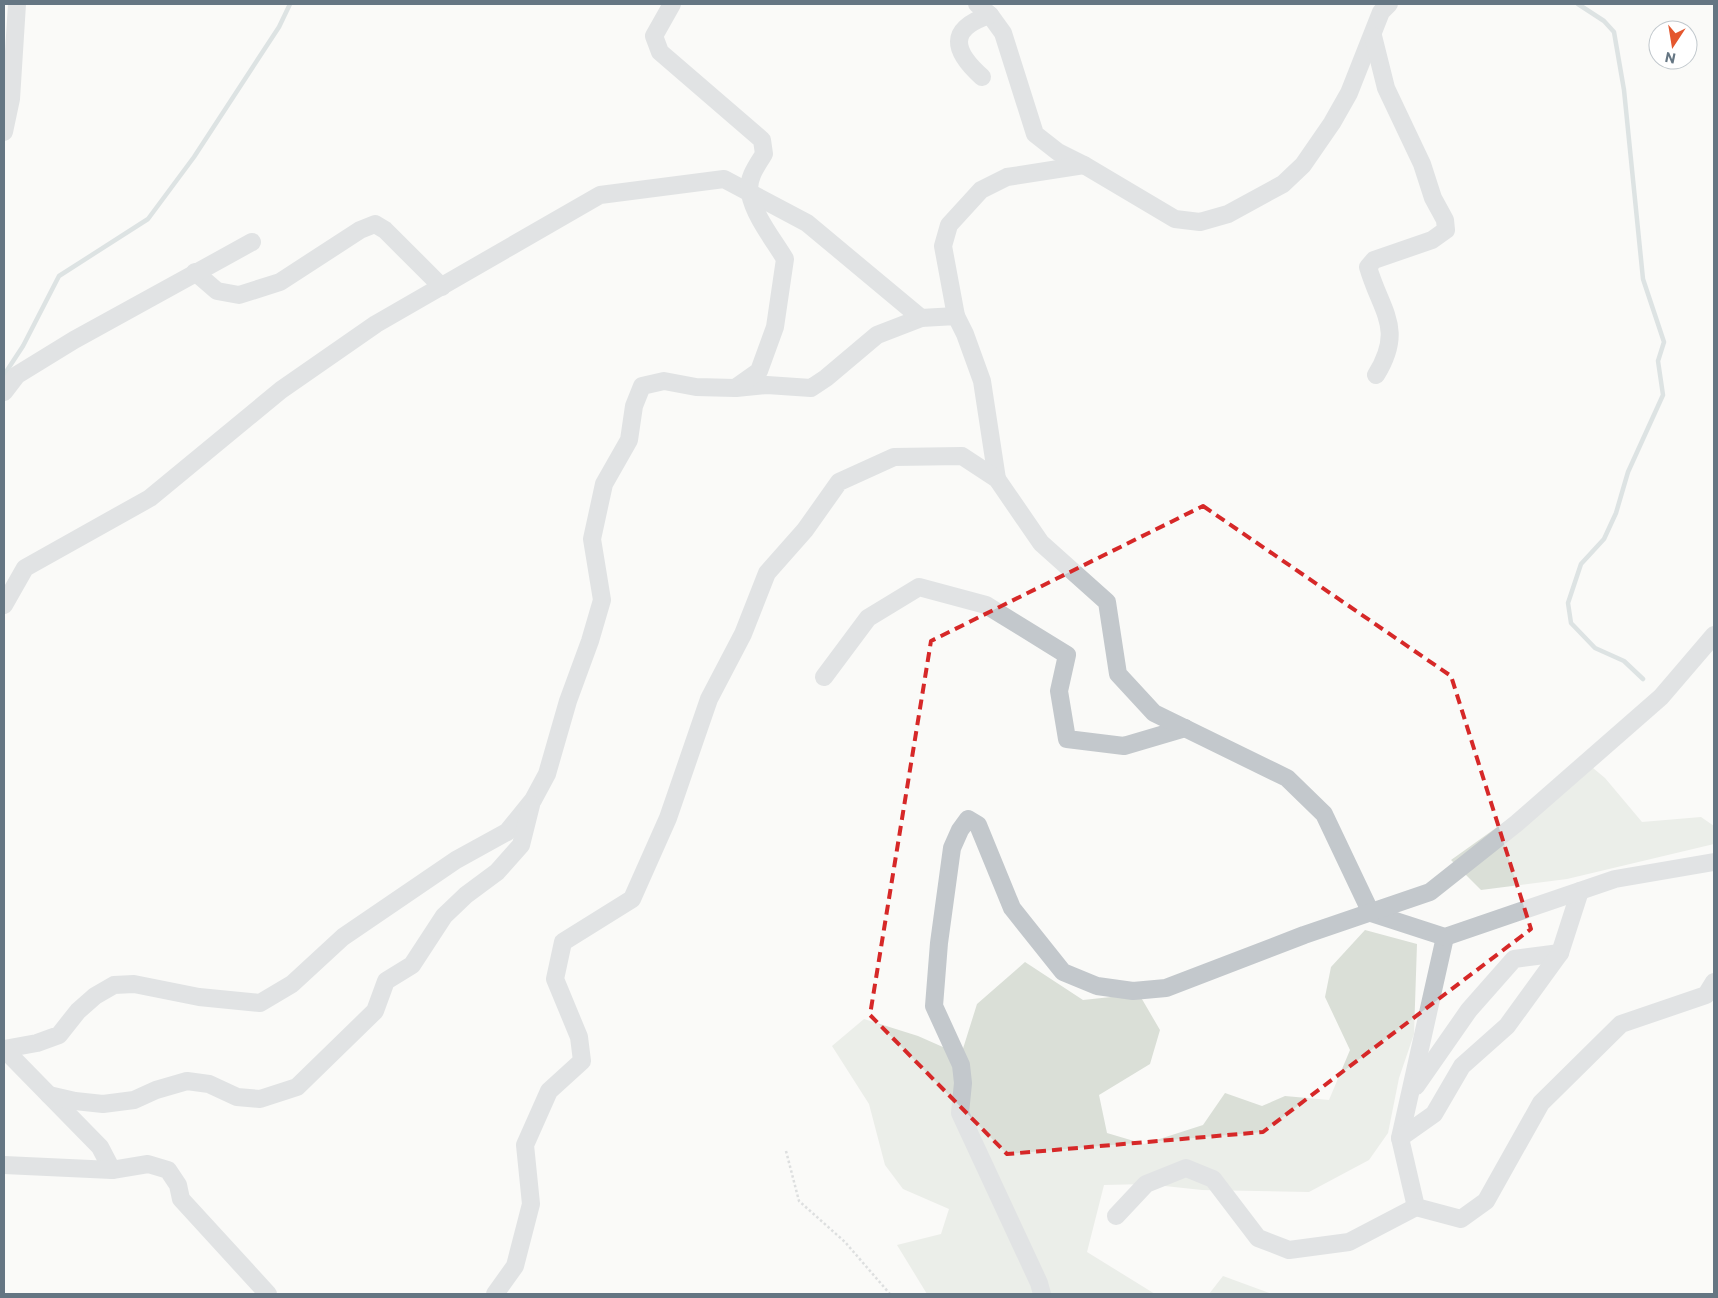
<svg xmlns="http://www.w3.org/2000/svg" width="1718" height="1298" font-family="Commissioner,sans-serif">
<rect width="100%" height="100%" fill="#fafaf8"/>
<g fill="#dadfd7">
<polygon points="1587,763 1605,778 1642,822 1701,817 1714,826 1714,844 1567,879 1481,890 1451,860"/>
<polygon points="1365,930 1417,944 1414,1034 1399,1078 1388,1133 1369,1160 1309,1192 1202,1190 1146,1184 1104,1185 1087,1252 1155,1294 927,1294 897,1245 941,1234 949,1209 903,1189 885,1165 869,1104 832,1046 864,1019 918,1036 961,1055 977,1004 1025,962 1083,1000 1139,994 1160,1030 1150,1064 1099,1095 1107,1133 1144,1144 1203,1125 1225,1093 1262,1106 1285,1096 1329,1100 1350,1050 1325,997 1331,967"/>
<polygon points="1223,1276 1272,1294 1277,1294 1209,1294"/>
</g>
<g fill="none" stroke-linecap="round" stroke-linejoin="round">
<g stroke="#bbc7cb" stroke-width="4.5">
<polyline points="1578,4 1604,21 1614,32 1624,90 1643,279 1664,342 1658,361 1663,395 1628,472 1616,513 1604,539 1581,564 1568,603 1571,623 1595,648 1624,661 1643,679"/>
<polyline points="4,375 23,346 59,276 148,219 194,157 279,27 290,4"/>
</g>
<polyline stroke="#bbbfc2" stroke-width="2.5" stroke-dasharray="2.5 2.5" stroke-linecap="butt" points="786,1151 799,1201 845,1242 890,1294"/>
<g stroke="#c3c8cc" stroke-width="18">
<polyline points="977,4 990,15 1003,33 1035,134 1058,152 1084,165 1175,219 1200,222 1228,214 1283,184 1303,165 1332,123 1349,93 1381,12 1389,4"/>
<path d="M1373 36 1386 88 1422 164 1433 198 1445 220 1446 230 1432 240 1374 260 1368 267C1381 312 1405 328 1376 375"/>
<path d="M982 77C953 51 947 29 990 15"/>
<polyline points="4,132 11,99 17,4"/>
<polyline points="195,272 217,291 239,295 280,282 360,230 375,224 385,230 442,287"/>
<polyline points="956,316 943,246 949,225 981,190 1007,177 1084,165"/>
<polyline points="736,388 767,385 811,388 826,378 877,335 921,318 956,316 965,334 982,381 997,479"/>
<polyline points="4,392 17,375 74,340 252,242"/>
<polyline points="4,605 25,568 150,498 281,390 376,324 600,195 724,179 807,223 921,318"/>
<polyline points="824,677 868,618 919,587 986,605 1067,655 1059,691 1067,739 1124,746 1185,728"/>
<polyline points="1445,937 1400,1138 1416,1207 1461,1219 1486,1201 1541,1103 1621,1024 1706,995 1714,982"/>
<path d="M4 1049 37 1043 59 1035 78 1011 95 996 114 985 134 984 199 997 260 1003 292 984 343 937 456 860 507 832 533 800 547 774 568 701 590 641 602 600 592 539 604 484 629 440 634 406 642 386 664 381 696 387 735 388 759 371 775 327 785 259C773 239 755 217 750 194 746 180 757 165 764 154L762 140 660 52 654 36 672 4"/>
<polyline points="4,1049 100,1147 112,1170"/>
<polyline points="1416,1086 1469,1010 1514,959 1560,953"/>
<polyline points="49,1095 75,1101 103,1104 134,1100 156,1090 187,1081 209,1084 237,1097 260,1099 297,1087 375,1011 386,981 412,965 444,916 466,895 497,872 521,845 531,805"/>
<polyline points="1400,1138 1434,1114 1462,1066 1507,1026 1560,953 1580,891"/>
<polyline points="4,1165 112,1170 148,1164 168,1170 178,1185 181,1199 268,1294"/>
<polyline points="1116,1216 1146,1184 1186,1168 1213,1179 1258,1238 1289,1250 1349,1242 1416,1207"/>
<polyline points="495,1294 515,1266 531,1204 525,1145 549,1091 582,1061 579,1037 555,979 563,942 632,899 668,818 709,699 743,634 767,573 805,530 839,482 894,457 962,456 997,479 1041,543 1107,602 1118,674 1154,713 1287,778 1324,814 1371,913 1445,937 1615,879 1714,862"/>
<polyline points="1042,1294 1039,1283 960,1113 963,1083 961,1065 934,1006 939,943 952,848 960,830 968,819 978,825 1012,908 1063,972 1097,986 1133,991 1166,988 1304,935 1430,892 1517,823 1661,697 1714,635"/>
</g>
</g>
<path d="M0 0H1718V1298H0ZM1203 506 1451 676 1531 929 1263 1132 1007 1154 870 1015 931 641Z" fill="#fafaf8" fill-opacity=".55" fill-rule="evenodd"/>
<path fill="none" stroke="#d62828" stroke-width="4" stroke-dasharray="10 6" stroke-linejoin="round" d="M1203 506 1451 676 1531 929 1263 1132 1007 1154 870 1015 931 641Z"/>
<rect width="1718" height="1298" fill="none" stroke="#657683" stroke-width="10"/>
<g transform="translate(1673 45) rotate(192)"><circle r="24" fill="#ffffff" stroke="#c1c8cd"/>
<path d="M0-4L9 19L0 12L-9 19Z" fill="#e4572e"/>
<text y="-8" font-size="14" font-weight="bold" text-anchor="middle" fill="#657683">N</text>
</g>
</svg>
